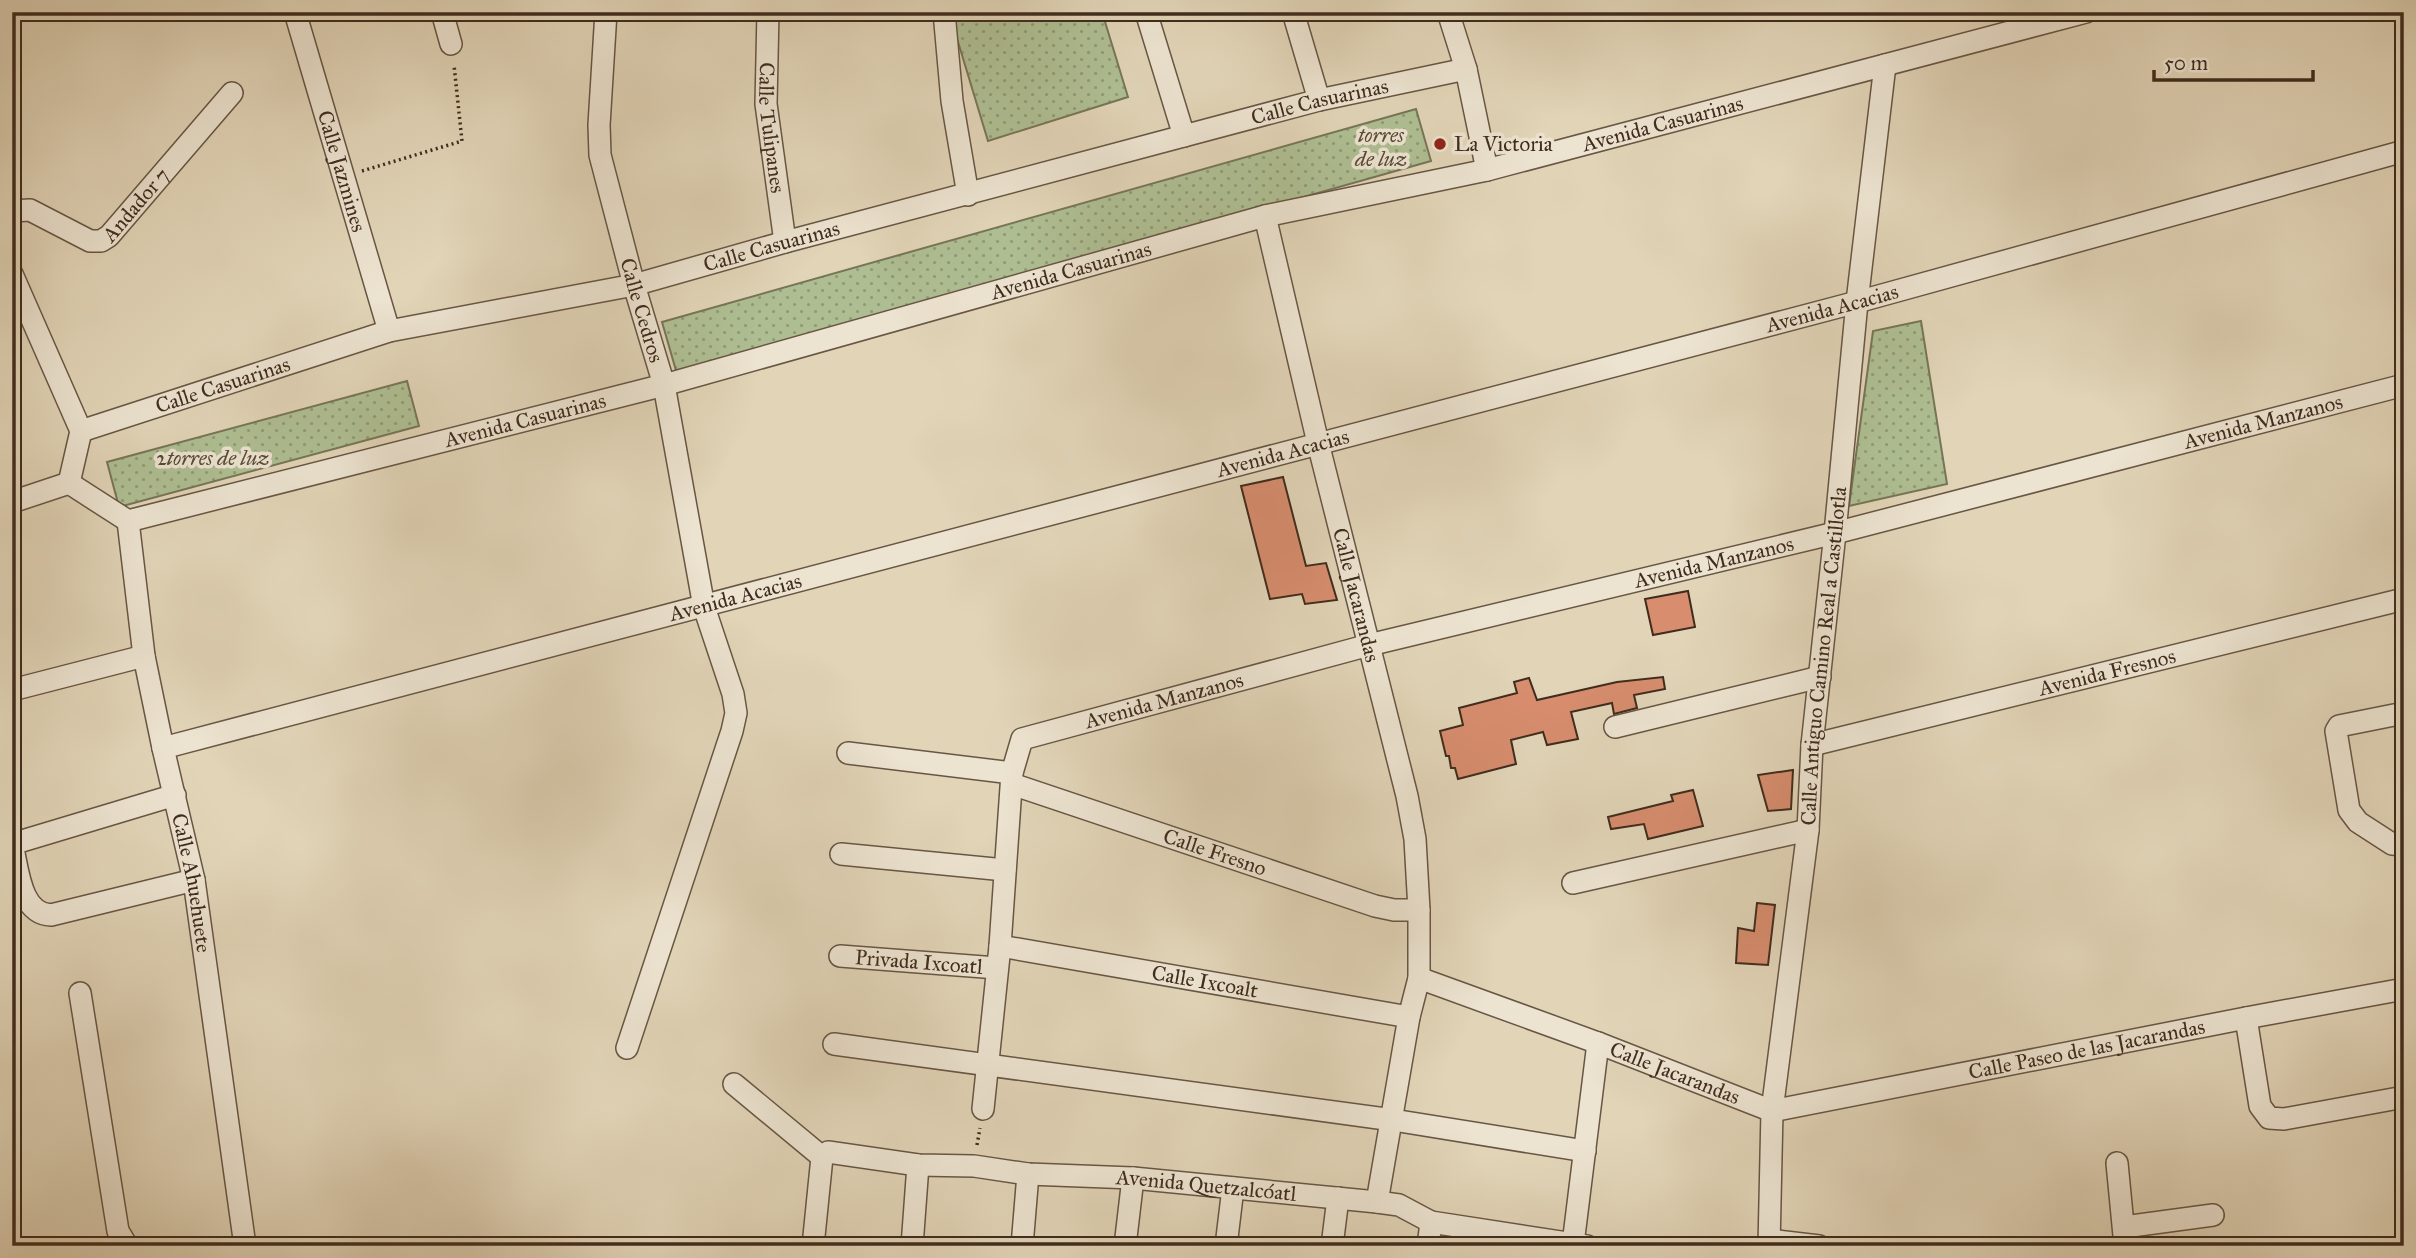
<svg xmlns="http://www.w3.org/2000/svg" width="2416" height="1258" font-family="'IM FELL Great Primer',serif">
<defs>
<pattern id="grass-dots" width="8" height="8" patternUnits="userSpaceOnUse" patternTransform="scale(1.75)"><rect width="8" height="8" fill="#aebe92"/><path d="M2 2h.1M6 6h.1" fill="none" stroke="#8f9b77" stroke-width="1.8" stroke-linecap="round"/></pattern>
</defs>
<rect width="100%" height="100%" fill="#e1d4b7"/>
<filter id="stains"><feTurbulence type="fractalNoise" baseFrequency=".00286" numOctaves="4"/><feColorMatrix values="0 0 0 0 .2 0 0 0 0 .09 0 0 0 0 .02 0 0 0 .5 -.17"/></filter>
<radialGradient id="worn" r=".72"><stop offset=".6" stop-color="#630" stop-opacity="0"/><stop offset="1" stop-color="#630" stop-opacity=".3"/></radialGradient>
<g fill="url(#grass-dots)" stroke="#777558" stroke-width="2">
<polygon points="949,12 1102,12 1128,97 988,141"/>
<polygon points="1416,109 1431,161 677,374 662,322"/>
<polygon points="1921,321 1947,484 1849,506 1873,331"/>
<polygon points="407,381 419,426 119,507 107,462"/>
</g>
<g fill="#d78d6e" stroke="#402c1e" stroke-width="2">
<polygon points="1283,477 1306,566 1326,563 1337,600 1305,604 1302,594 1270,599 1241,486"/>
<polygon points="1688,591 1695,627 1653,635 1645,599"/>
<polygon points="1663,677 1665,689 1634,695 1637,708 1614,714 1612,703 1571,712 1578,739 1547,745 1543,732 1511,740 1516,764 1458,779 1455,768 1451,768 1449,756 1446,756 1440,731 1463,725 1459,708 1517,693 1514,682 1529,678 1537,700 1617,682"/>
<polygon points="1793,770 1791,809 1768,811 1758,775"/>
<polygon points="1693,790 1703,826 1648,839 1644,824 1611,829 1608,817 1673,801 1671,795"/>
<polygon points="1757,903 1775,905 1768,965 1736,963 1738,928 1754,931"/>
</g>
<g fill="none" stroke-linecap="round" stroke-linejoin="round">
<defs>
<g id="minor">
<path id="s1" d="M295 12 389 331"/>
<polyline points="442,12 451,44"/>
<path id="s2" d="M606 12 599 125 600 155 634 285 664 385 704 607 733 694 736 713 732 731 627 1048"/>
<path id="s3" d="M768 12 766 104 785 242"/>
<polyline points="944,12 952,101 968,195"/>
<polyline points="1146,12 1184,136"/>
<polyline points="1293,12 1319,100"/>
<polyline points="1448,12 1466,69 1487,170"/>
<path id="s4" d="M12 211 30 210 90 241H101L109 236 232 93"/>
<path id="s5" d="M1265 216 1318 443 1407 796 1415 839 1419 910V978L1409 1017 1377 1202"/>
<polyline points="12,274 81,431 69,483"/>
<path id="s6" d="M81 431 389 331 634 285 785 242 1319 100 1466 69"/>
<path id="s7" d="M69 483 128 521 664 385 1265 216 1487 170 2086 12"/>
<polyline points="12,502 69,483"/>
<path id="s8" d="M128 521 144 656 163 748 194 880 245 1246"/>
<polyline points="12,690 144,656"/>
<polyline points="2404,713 2339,726 2336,731 2349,810 2358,822 2392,844 2404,845"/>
<polyline points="1615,727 1820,677"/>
<path id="s9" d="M1812 745 2404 599"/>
<path id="s10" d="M163 748 1857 302 2404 151"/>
<polyline points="848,753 1012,773"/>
<path id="s11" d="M1012 784 1375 906 1394 910H1419"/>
<path d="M175 795 12 844C18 868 20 914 51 915L194 880"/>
<polyline points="841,854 1005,870"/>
<polyline points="1573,883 1808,830"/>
<path id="s12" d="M1000 946 1409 1017"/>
<path id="s13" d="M840 956 997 968"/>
<path id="s14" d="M1419 978 1598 1043 1772 1111 2246 1018 2404 989"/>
<polyline points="80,993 118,1231 127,1246"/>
<polyline points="2246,1018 2260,1106 2269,1118 2284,1119 2404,1097"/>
<polyline points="834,1044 1393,1120 1585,1151"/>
<polyline points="734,1084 822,1157"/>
<path id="s15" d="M983 1109 1000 946 1012 773 1022 739 1369 645 1835 533 2404 385"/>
<path id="s16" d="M822 1157 828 1152 918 1165 974 1166 1028 1174 1133 1178 1377 1202 1399 1205 1431 1222 1587 1246"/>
<polyline points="2117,1163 2125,1246"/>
<polyline points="2124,1227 2213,1215"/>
<polyline points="1769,1240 1819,1246"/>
<polyline points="1573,1244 1598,1043"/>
<polyline points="813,1246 822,1157"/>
<polyline points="912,1246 918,1165"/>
<polyline points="1022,1246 1028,1174"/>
<polyline points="1125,1246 1133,1178"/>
<polyline points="1226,1246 1233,1188"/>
<polyline points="1332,1246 1338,1198"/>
<polyline points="1428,1246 1431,1222"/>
<path id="s17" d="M1769 1246 1772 1111 1808 830 1812 745 1835 533 1857 302 1885 65"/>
</g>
</defs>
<use href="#minor" stroke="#685644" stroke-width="24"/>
<g stroke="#402c1e" stroke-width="3.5" stroke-dasharray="2 3.5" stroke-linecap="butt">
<polyline points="362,171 462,141 454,65"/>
<polyline points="977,1145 980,1128"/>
</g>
<use href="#minor" stroke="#ece3d0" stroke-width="21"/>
</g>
<circle fill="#8f2418" stroke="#ece3d0" stroke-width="2.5" cx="1440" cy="144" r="7"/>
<g text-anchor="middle" stroke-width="7" stroke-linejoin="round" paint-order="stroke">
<g font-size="21" fill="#402c1e" stroke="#ece3d0">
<text dy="7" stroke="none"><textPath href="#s6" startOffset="1283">Calle Casuarinas</textPath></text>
<text dy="7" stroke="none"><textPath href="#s7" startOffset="1656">Avenida Casuarinas</textPath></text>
<text dy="7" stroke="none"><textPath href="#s3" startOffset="116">Calle Tulipanes</textPath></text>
<text dy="7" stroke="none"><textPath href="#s1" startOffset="166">Calle Jazmines</textPath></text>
<text dy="7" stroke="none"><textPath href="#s4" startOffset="147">Andador 7</textPath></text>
<text dy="7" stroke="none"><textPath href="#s6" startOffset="716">Calle Casuarinas</textPath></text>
<text dy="7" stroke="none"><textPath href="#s7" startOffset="1046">Avenida Casuarinas</textPath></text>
<text dy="7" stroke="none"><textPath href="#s10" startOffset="1726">Avenida Acacias</textPath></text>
<text dy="7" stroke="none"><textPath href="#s2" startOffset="304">Calle Cedros</textPath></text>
<text dy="7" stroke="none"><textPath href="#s6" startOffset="149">Calle Casuarinas</textPath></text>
<text dy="7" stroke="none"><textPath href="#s7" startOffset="480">Avenida Casuarinas</textPath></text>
<text dy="7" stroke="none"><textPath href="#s15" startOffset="1654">Avenida Manzanos</textPath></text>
<text dy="7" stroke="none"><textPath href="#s10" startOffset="1158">Avenida Acacias</textPath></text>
<text dy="7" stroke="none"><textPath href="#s15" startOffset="1087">Avenida Manzanos</textPath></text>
<text dy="7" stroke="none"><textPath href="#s5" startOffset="390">Calle Jacarandas</textPath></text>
<text dy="7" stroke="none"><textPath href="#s10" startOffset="592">Avenida Acacias</textPath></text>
<text dy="7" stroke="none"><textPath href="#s17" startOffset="593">Calle Antiguo Camino Real a Castillotla</textPath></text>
<text dy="7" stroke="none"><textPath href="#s9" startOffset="304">Avenida Fresnos</textPath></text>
<text dy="7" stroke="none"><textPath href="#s15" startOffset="520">Avenida Manzanos</textPath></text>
<text dy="7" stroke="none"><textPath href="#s11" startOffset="214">Calle Fresno</textPath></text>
<text dy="7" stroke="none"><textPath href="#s8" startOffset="368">Calle Ahuehuete</textPath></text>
<text dy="7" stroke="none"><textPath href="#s13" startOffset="79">Privada Ixcoatl</textPath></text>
<text dy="7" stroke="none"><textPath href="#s12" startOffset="208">Calle Ixcoalt</textPath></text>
<text dy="7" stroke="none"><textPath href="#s14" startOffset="698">Calle Paseo de las Jacarandas</textPath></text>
<text dy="7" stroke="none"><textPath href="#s14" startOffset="273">Calle Jacarandas</textPath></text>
<text dy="7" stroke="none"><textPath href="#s16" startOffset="388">Avenida Quetzalcóatl</textPath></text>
</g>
<g font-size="21" font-style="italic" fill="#564935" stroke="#ece3d0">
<text x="1381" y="142">torres<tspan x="1381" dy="24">de luz</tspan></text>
<text x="213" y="465">2torres de luz</text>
</g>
<g font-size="21" fill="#402c1e" stroke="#ece3d0" text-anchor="start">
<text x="1454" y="151">La Victoria</text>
</g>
</g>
<rect width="2416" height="1258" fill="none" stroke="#e1d4b7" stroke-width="42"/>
<rect x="14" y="14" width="2388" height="1230" fill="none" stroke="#402c1e" stroke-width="3.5"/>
<rect x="21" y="21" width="2374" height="1216" fill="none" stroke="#402c1e" stroke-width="2"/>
<path d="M2154 70v10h159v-10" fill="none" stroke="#402c1e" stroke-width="3.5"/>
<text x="2164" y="70" font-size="21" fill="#402c1e" stroke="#ece3d0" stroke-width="5" paint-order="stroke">50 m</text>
<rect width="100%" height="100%" filter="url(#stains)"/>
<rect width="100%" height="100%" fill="url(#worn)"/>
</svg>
